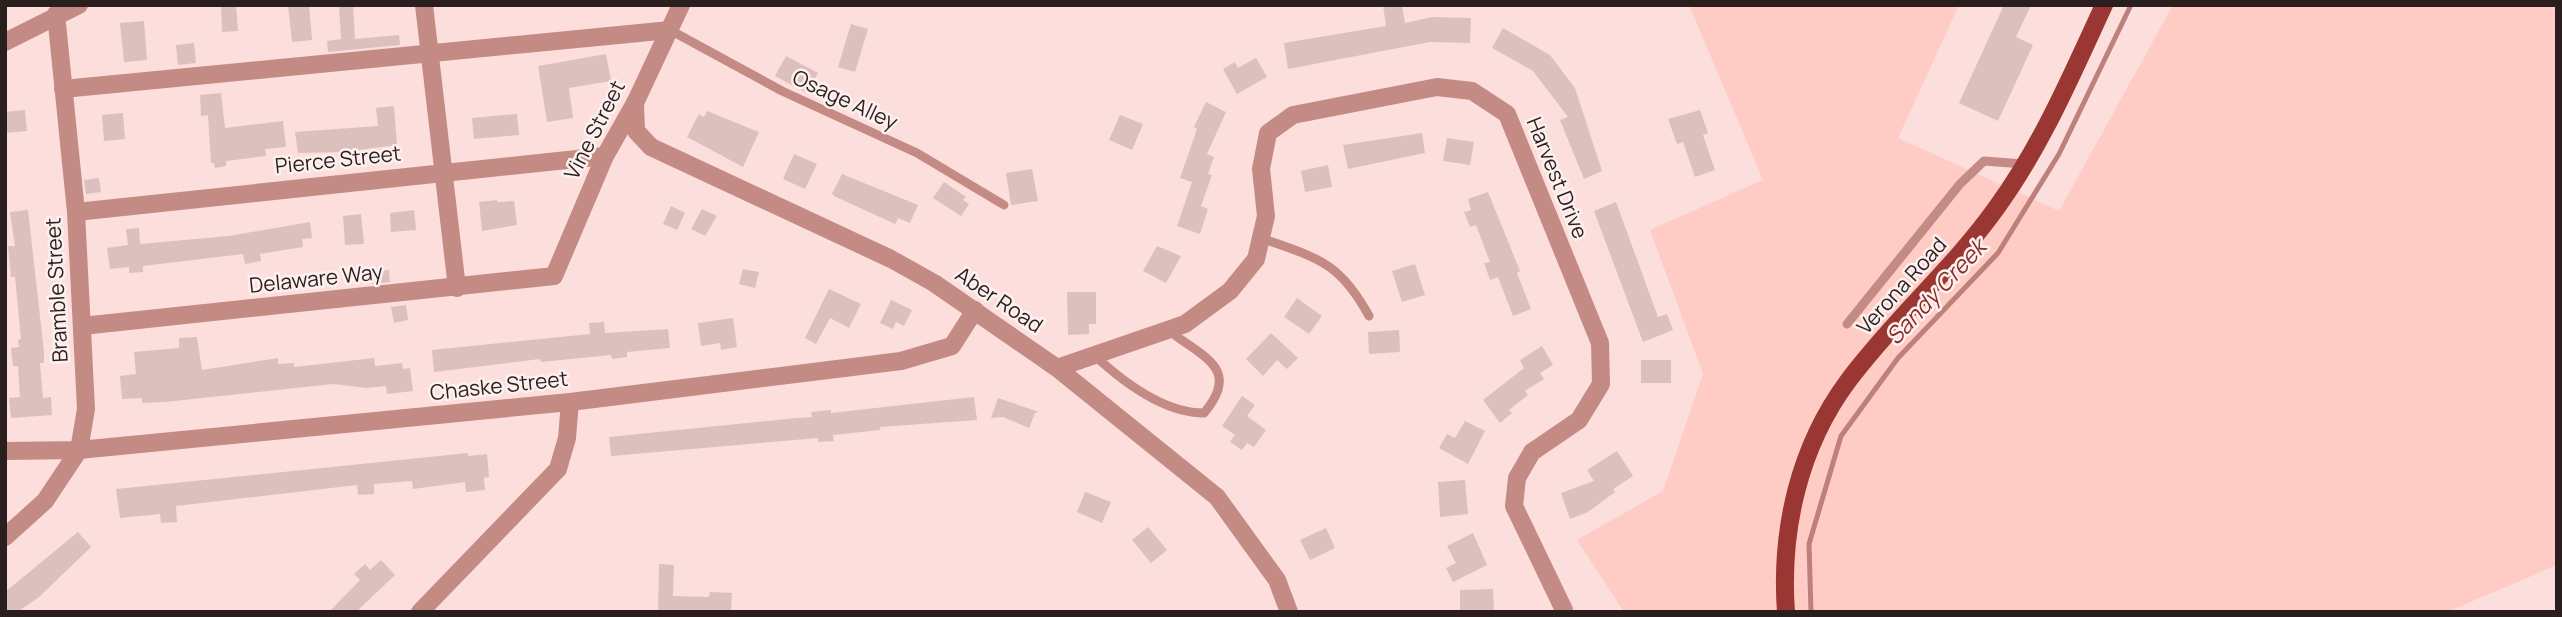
<svg xmlns="http://www.w3.org/2000/svg" width="2562" height="617" font-family="Manrope,sans-serif">
<rect width="100%" height="100%" fill="#fcdfdc"/>
<polygon fill="#fecbc5" points="1689,5 1959,5 1898,138 2059,211 2173,5 2557,5 2557,565 2447,612 1624,612 1577,540 1663,491 1703,374 1650,230 1763,180"/>
<g fill="none" stroke-linecap="round" stroke-linejoin="round">
<polyline stroke="#bd807a" stroke-width="5" points="1811,612 1809,544 1841,436 1898,358 1998,253 2059,154 2131,5"/>
</g>
<g fill="#dcc0bd">
<polygon points="221,5 236,5 238,31 222,32"/>
<polygon points="288,5 309,5 312,40 292,42"/>
<polygon points="339,5 353,5 355,39 399,35 400,45 328,52 327,41 341,39"/>
<polygon points="1383,5 1402,5 1405,23 1432,17 1471,18 1470,43 1430,42 1288,69 1284,43 1386,26"/>
<polygon points="2004,5 2031,5 2016,37 2033,45 1998,121 1959,103"/>
<polygon points="144,21 147,60 124,62 120,23"/>
<polygon points="851,24 868,29 855,72 838,67"/>
<polygon points="1503,28 1550,55 1575,88 1602,171 1584,179 1560,120 1568,117 1533,71 1492,48"/>
<polygon points="194,43 196,63 178,65 176,45"/>
<polygon points="606,54 611,81 569,88 573,118 547,122 538,66"/>
<polygon points="786,56 818,73 807,93 775,76"/>
<polygon points="1256,58 1267,77 1237,94 1223,69 1235,62 1238,68"/>
<polygon points="221,93 225,128 283,121 286,147 265,149 266,156 226,161 226,166 215,168 214,163 211,163 208,115 201,116 200,95"/>
<polygon points="1206,102 1226,112 1207,154 1214,157 1208,174 1212,175 1201,206 1208,209 1200,234 1177,226 1192,182 1180,178 1197,129 1194,127"/>
<polygon points="394,106 397,145 343,152 298,153 295,132 378,126 376,108"/>
<polygon points="25,110 27,131 5,133 5,112"/>
<polygon points="1700,110 1708,133 1703,135 1715,170 1695,177 1683,142 1677,144 1668,119"/>
<polygon points="707,111 759,132 743,167 687,137 699,114 704,117"/>
<polygon points="123,113 125,139 104,141 102,115"/>
<polygon points="517,114 519,135 474,139 472,118"/>
<polygon points="1120,115 1143,124 1132,150 1109,140"/>
<polygon points="1422,133 1425,153 1348,169 1343,145"/>
<polygon points="1447,138 1474,142 1470,165 1443,161"/>
<polygon points="794,154 817,164 805,189 783,179"/>
<polygon points="1328,165 1332,187 1305,192 1301,171"/>
<polygon points="1032,169 1038,201 1011,205 1006,173"/>
<polygon points="842,174 918,205 910,223 898,218 895,224 836,197 832,194"/>
<polygon points="99,178 101,192 86,194 84,180"/>
<polygon points="944,182 966,197 963,200 969,204 961,216 933,198"/>
<polygon points="1488,192 1520,271 1517,273 1531,309 1513,316 1498,277 1490,280 1484,263 1490,262 1476,225 1470,227 1464,212 1471,210 1468,199"/>
<polygon points="497,200 497,202 514,201 517,225 482,231 479,202"/>
<polygon points="1616,202 1658,317 1667,314 1673,330 1643,342 1594,211"/>
<polygon points="671,206 685,213 677,230 663,224"/>
<polygon points="702,209 717,216 705,236 691,229"/>
<polygon points="28,210 44,352 44,363 40,363 43,398 51,397 52,415 11,418 9,398 20,397 18,366 13,366 11,348 19,347 18,340 21,339 15,277 11,277 8,246 15,246 10,212"/>
<polygon points="414,210 416,230 391,232 390,213"/>
<polygon points="361,214 364,244 345,245 343,216"/>
<polygon points="310,222 312,238 302,239 303,247 260,254 261,261 245,264 243,254 143,266 143,272 129,273 129,267 110,269 107,248 128,245 126,229 139,228 140,244 229,236"/>
<polygon points="1157,246 1181,256 1166,283 1143,271"/>
<polygon points="1415,264 1425,295 1402,302 1392,271"/>
<polygon points="743,269 759,272 755,288 739,284"/>
<polygon points="389,270 390,282 372,284 371,272"/>
<polygon points="829,289 861,304 849,328 830,318 816,344 805,338"/>
<polygon points="1067,292 1096,292 1096,324 1089,324 1089,334 1068,335"/>
<polygon points="1297,298 1322,316 1309,334 1284,317"/>
<polygon points="891,300 912,310 904,326 896,322 893,329 880,323"/>
<polygon points="406,305 408,320 394,323 391,307"/>
<polygon points="733,318 737,347 721,350 720,343 701,346 698,323"/>
<polygon points="604,322 605,333 668,329 670,348 627,352 627,357 612,359 611,355 541,362 540,359 434,372 432,350 590,334 589,323"/>
<polygon points="1399,330 1400,352 1369,354 1368,332"/>
<polygon points="1271,333 1298,358 1287,369 1277,360 1263,376 1246,359"/>
<polygon points="197,337 202,370 278,358 278,364 294,363 294,367 374,358 375,366 402,363 403,369 410,368 413,391 387,394 386,386 367,388 333,384 165,402 142,403 142,398 122,399 120,376 136,374 134,352 179,348 179,338"/>
<polygon points="1542,346 1553,365 1540,373 1544,379 1525,391 1528,395 1509,410 1512,413 1500,423 1483,400 1524,368 1520,360"/>
<rect x="1641" y="360" width="30" height="23"/>
<polygon points="1242,396 1255,405 1247,416 1266,430 1254,447 1247,443 1242,450 1230,442 1235,435 1222,426"/>
<polygon points="974,397 977,420 880,427 880,430 833,435 834,441 818,442 818,438 611,456 609,437 797,418 812,417 811,412 831,410 831,413"/>
<polygon points="998,398 1039,412 1035,413 1029,428 1003,417 991,418"/>
<polygon points="1465,421 1485,431 1468,464 1439,448 1447,434 1455,438"/>
<polygon points="1617,451 1633,476 1613,489 1615,492 1588,512 1570,519 1561,493 1594,481 1587,470"/>
<polygon points="468,453 468,456 487,454 489,477 484,478 485,490 466,492 465,482 413,489 412,481 374,484 374,494 358,495 357,485 176,506 177,522 161,523 160,514 120,518 116,489"/>
<polygon points="1465,480 1468,514 1440,517 1438,482"/>
<polygon points="1085,492 1111,502 1102,523 1077,512"/>
<polygon points="1148,527 1167,550 1151,563 1132,540"/>
<polygon points="1326,528 1335,548 1310,560 1300,540"/>
<polygon points="78,532 91,547 38,598 17,612 5,612 5,592"/>
<polygon points="1473,533 1487,565 1453,582 1446,568 1456,563 1447,546"/>
<polygon points="381,560 395,575 356,612 329,612 360,580 354,574 365,564 370,570"/>
<polygon points="659,564 674,565 673,596 709,597 710,592 732,593 731,612 658,612"/>
<polygon points="1493,589 1494,612 1460,612 1460,590"/>
</g>
<g fill="none" stroke-linecap="round" stroke-linejoin="round">
<g stroke="#c48b85" stroke-width="9">
<polyline points="670,30 782,91 917,153 1004,205"/>
<path d="M1261 238C1317 258 1339 261 1369 316"/>
<polyline points="1847,324 1960,184 1984,161 2024,164"/>
<path d="M1094 355C1122 381 1164 413 1204 413 1242 368 1202 357 1168 330"/>
</g>
<g stroke="#c48b85" stroke-width="18">
<polyline points="424,5 457,288"/>
<polyline points="63,89 670,30"/>
<polyline points="635,103 636,131 651,147 891,259 934,283 1057,368 1217,497 1277,580 1289,612"/>
<polyline points="76,212 605,156"/>
<polyline points="82,326 554,276 605,156 635,103 681,5"/>
<polyline points="1057,368 1185,324 1230,291 1256,259 1266,216 1261,169 1268,133 1293,115 1437,87 1472,91 1507,114 1600,343 1601,384 1579,420 1532,452 1517,478 1514,506 1564,610"/>
<polyline points="5,451 79,450 570,402 901,361 952,346 975,310"/>
<polyline points="5,537 45,501 79,450 86,409 76,212 56,14"/>
<polyline points="420,612 558,469 567,438 570,402"/>
</g>
<polyline stroke="#c48b85" stroke-width="18" points="5,42 79,5"/>
<path stroke="#9b3733" stroke-width="18" d="M1786 612C1780 530 1799 447 1848 381 1894 319 1953 269 1997 207 2042 145 2072 74 2104 5"/>
</g>
<g text-anchor="middle" stroke-width="5" stroke-linejoin="round" paint-order="stroke">
<g font-size="21" fill="#2a1f1e" stroke="#fdf1f0">
<text transform="translate(845 100) rotate(25)" y="7">Osage Alley</text>
<text transform="translate(595 130) rotate(-63)" y="7">Vine Street</text>
<text transform="translate(338 160) rotate(-6)" y="7">Pierce Street</text>
<text transform="translate(1557 178) rotate(68)" y="7">Harvest Drive</text>
<text transform="translate(316 279) rotate(-6)" y="7">Delaware Way</text>
<text transform="translate(1902 286) rotate(-48)" y="7">Verona Road</text>
<text transform="translate(57 290) rotate(-93)" y="7">Bramble Street</text>
<text transform="translate(999 300) rotate(34)" y="7">Aber Road</text>
<text transform="translate(499 386) rotate(-6)" y="7">Chaske Street</text>
</g>
<g font-size="23" font-style="italic" fill="#8a2d29" stroke="#fdf1f0">
<text transform="translate(1936 292) rotate(-47)" y="8">Sandy Creek</text>
</g>
</g>
<rect width="2562" height="617" fill="none" stroke="#2a1f1e" stroke-width="14"/>
</svg>
